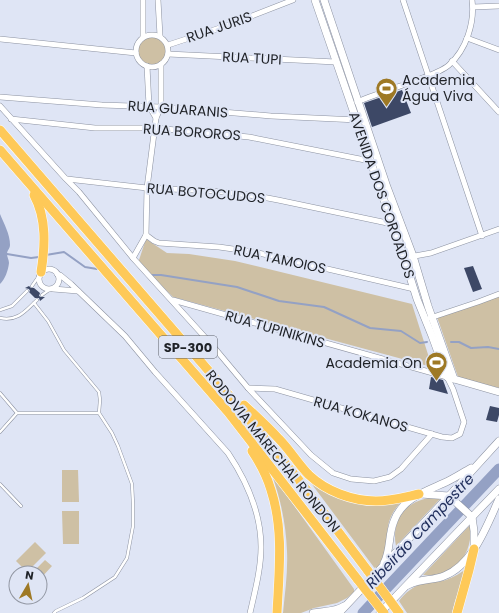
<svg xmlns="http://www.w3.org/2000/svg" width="499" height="613" font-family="Poppins,sans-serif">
<rect width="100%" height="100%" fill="#dfe5f5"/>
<g fill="#cec0a4">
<circle cx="152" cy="51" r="14"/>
<polygon points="146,239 167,253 189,254 235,261 412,304 432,367 173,297 138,263"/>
<polygon points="499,296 499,388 458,377 437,317"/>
<polygon points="62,470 78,470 79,502 62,502"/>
<path d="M272 475 354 589V592L347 598 337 603 314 608 301 613H283C285 592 288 572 287 551 286 525 281 500 272 475Z"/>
<path d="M305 475 336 496 404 499C396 507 390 515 388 526 387 532 388 538 387 544 386 553 381 562 376 570Z"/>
<path d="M429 498 440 499 396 546C391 522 404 502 429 498Z"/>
<polygon points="62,511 79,511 79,544 63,544"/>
<path d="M470 525C474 555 453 578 423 575Z"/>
<polygon points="35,542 46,553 27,572 16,561"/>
<polygon points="45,560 52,566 41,578 40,573 36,573 34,571"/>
<path d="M468 567 455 601 452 613H407L399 601C405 593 413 586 424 583 431 582 439 582 446 580 454 577 461 573 468 567Z"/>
</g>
<path fill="#94a1c4" d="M0 214C4 224 10 234 10 245 10 249 7 250 7 254 7 257 9 260 9 263 8 271 5 279 0 284Z"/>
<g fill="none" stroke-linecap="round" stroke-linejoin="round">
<g stroke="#94a1c4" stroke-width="2">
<polyline points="7,254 31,258 39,257"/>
<polyline points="46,255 64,252 85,267 97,269"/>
<polyline points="151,275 161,275 237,287 279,301 324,307 370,328 401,331 420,343 427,342"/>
<polyline points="451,342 459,342 471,348 488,347 499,349"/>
</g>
<polyline stroke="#94a1c4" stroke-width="11" points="363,613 499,469"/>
</g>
<g fill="#3d4866">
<polygon points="402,90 411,113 372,127 364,103"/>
<polygon points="473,266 482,289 473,292 464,268"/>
<polygon points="29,286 31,288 34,288 40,293 39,296 41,297 45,297 40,301 39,298 35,298 29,292 30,291 29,289 25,288"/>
<polygon points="431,377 443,380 448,394 429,389"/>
<polygon points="490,406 499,408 499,415 497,422 486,420"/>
</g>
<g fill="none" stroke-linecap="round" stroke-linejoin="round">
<defs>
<g id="lane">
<polyline points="32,286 39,276"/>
<polyline points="42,295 49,290"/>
<polyline points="34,303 48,321 64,350 99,392 100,400 99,413"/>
<polyline points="0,310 12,306 27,291"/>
<path d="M0 318C18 322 26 310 37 300"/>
<polyline points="0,393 17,413 0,432"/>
<polyline points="17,413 99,413 112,433 118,446 132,484 133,504 133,526 127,558 115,577 83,598 56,611 54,613"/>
<polyline points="0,484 21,506"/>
</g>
<g id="street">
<polyline points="158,0 160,36"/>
<polyline points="403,0 482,236"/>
<polyline points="473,7 499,6"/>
<circle cx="152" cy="51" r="16"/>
<polyline points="143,37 143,0"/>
<polyline points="467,38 499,50"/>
<polyline points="0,39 136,53"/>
<polyline points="168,45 226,26 293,0"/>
<polyline points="168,54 336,62"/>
<polyline points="452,61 499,112"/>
<polyline points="147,66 149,106 156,118"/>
<polyline points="0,97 102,105 161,107 271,116 358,120"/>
<path d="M357 102C374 95 392 89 409 83 421 78 440 73 449 65 466 50 475 23 472 0"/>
<polyline points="0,106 66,179 79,192 133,258 212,345 248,388 311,455 333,473 351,479 374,481 390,477 401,469 432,434"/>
<polyline points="11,119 95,128 155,128 249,137 370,161"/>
<polyline points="67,179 147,188 214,191 257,196 278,200 392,224"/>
<polyline points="146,235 154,241 159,243 219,247 254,252 414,289"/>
<polyline points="133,258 146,235 147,188 156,118 161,107 161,64"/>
<polyline points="404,258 431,253 499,229"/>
<circle cx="49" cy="279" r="10"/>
<path d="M57 274 60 275 71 284 125 336 155 372 228 453C246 480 261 513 261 547 261 569 255 591 250 613"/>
<polyline points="53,289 78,291"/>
<polyline points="173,300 447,377 453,389 464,422 460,434 452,438 442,437 275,389 248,388"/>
<polyline points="430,318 478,302 499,294"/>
</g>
<g id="secondary">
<polyline points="315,0 404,258 417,299 432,336 447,377 499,392"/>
<polyline points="324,0 387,187 413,256 428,306 454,379"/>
<polyline points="421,494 449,496 472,517 474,531 474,549"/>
<path d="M384 563C391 550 388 535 394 521 402 499 424 492 444 483 453 479 462 473 471 468"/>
<path d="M408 585C422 578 432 581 444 576 473 565 487 525 499 499"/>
<path d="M313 613C323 611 335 612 344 606"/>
<polyline points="339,613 449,496 499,441"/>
<polyline points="380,613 472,517 499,489"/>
</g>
<g id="highway">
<polyline points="0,130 214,377 303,485 368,571"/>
<polyline points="0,150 228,412 358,580"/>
<path d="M34 195C47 219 45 247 41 272"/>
<path d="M244 405C256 416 268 427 279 439 290 450 298 464 309 475 326 491 352 501 376 501 391 501 405 497 419 494"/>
<path d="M252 451C260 463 267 476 271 490 284 530 279 571 277 613"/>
<polyline points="457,613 469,570 474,549"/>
</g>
</defs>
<use href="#lane" stroke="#8c92a1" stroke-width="3.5"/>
<use href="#street" stroke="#8c92a1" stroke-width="6"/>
<use href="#secondary" stroke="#8c92a1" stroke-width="8"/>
<use href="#highway" stroke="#fff" stroke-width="10"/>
<use href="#lane" stroke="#fff" stroke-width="2.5"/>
<use href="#street" stroke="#fff" stroke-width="5"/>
<use href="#secondary" stroke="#fff" stroke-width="7"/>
<use href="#highway" stroke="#fec958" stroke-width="9"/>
<defs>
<g id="highway-bridge">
<polyline points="368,571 399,613"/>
<polyline points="358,580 384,613"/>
</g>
</defs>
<use href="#highway-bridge" stroke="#fff" stroke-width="10" stroke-linecap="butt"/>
<use href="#highway-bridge" stroke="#fec958" stroke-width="9"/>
</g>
<defs>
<symbol id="stadium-pin" viewBox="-11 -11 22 30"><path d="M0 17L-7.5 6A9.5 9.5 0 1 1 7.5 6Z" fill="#9e7925" stroke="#dfe5f5"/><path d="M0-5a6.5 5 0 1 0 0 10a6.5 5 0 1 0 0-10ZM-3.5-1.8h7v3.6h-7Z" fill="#fff"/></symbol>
</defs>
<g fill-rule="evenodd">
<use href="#stadium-pin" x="374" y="76" width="25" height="34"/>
<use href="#stadium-pin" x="424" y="350" width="25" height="34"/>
</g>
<g text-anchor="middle" stroke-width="4" stroke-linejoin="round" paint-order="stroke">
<rect fill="#dfe5f5" stroke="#595c65" stroke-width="1" x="159" y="336" width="58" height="22" rx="3"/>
<g font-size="13" font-weight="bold" fill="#1f2227">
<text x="188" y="352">SP-300</text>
</g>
<g font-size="14" fill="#1f2227" stroke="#dfe5f5">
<text transform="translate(219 27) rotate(-19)" y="5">RUA JURIS</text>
<text transform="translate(252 58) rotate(3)" y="5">RUA TUPI</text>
<text transform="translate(178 109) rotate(4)" y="5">RUA GUARANIS</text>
<text transform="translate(192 132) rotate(4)" y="5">RUA BOROROS</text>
<text transform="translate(206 193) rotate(5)" y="5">RUA BOTOCUDOS</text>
<text transform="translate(382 195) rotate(71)" y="5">AVENIDA DOS COROADOS</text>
<text transform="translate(280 259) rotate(12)" y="5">RUA TAMOIOS</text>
<text transform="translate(275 329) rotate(16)" y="5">RUA TUPINIKINS</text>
<text transform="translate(361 414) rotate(16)" y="5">RUA KOKANOS</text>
<text transform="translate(273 451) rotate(51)" y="5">RODOVIA MARECHAL RONDON</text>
</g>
<g font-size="14" fill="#1f2227" stroke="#dfe5f5" text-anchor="start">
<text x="402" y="85">Academia<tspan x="402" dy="16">Água Viva</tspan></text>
<text x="422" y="368" text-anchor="end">Academia On</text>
</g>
<g font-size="15" font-style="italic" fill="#22305d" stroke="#dfe5f5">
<text transform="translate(420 531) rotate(-47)" y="5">Ribeirão Campestre</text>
</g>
</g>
<g transform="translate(28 585) rotate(9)"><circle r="19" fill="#dfe5f5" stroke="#9297a3"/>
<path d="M0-3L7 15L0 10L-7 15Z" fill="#9e7925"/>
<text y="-6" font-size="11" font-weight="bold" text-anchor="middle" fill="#1f2227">N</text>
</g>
</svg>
